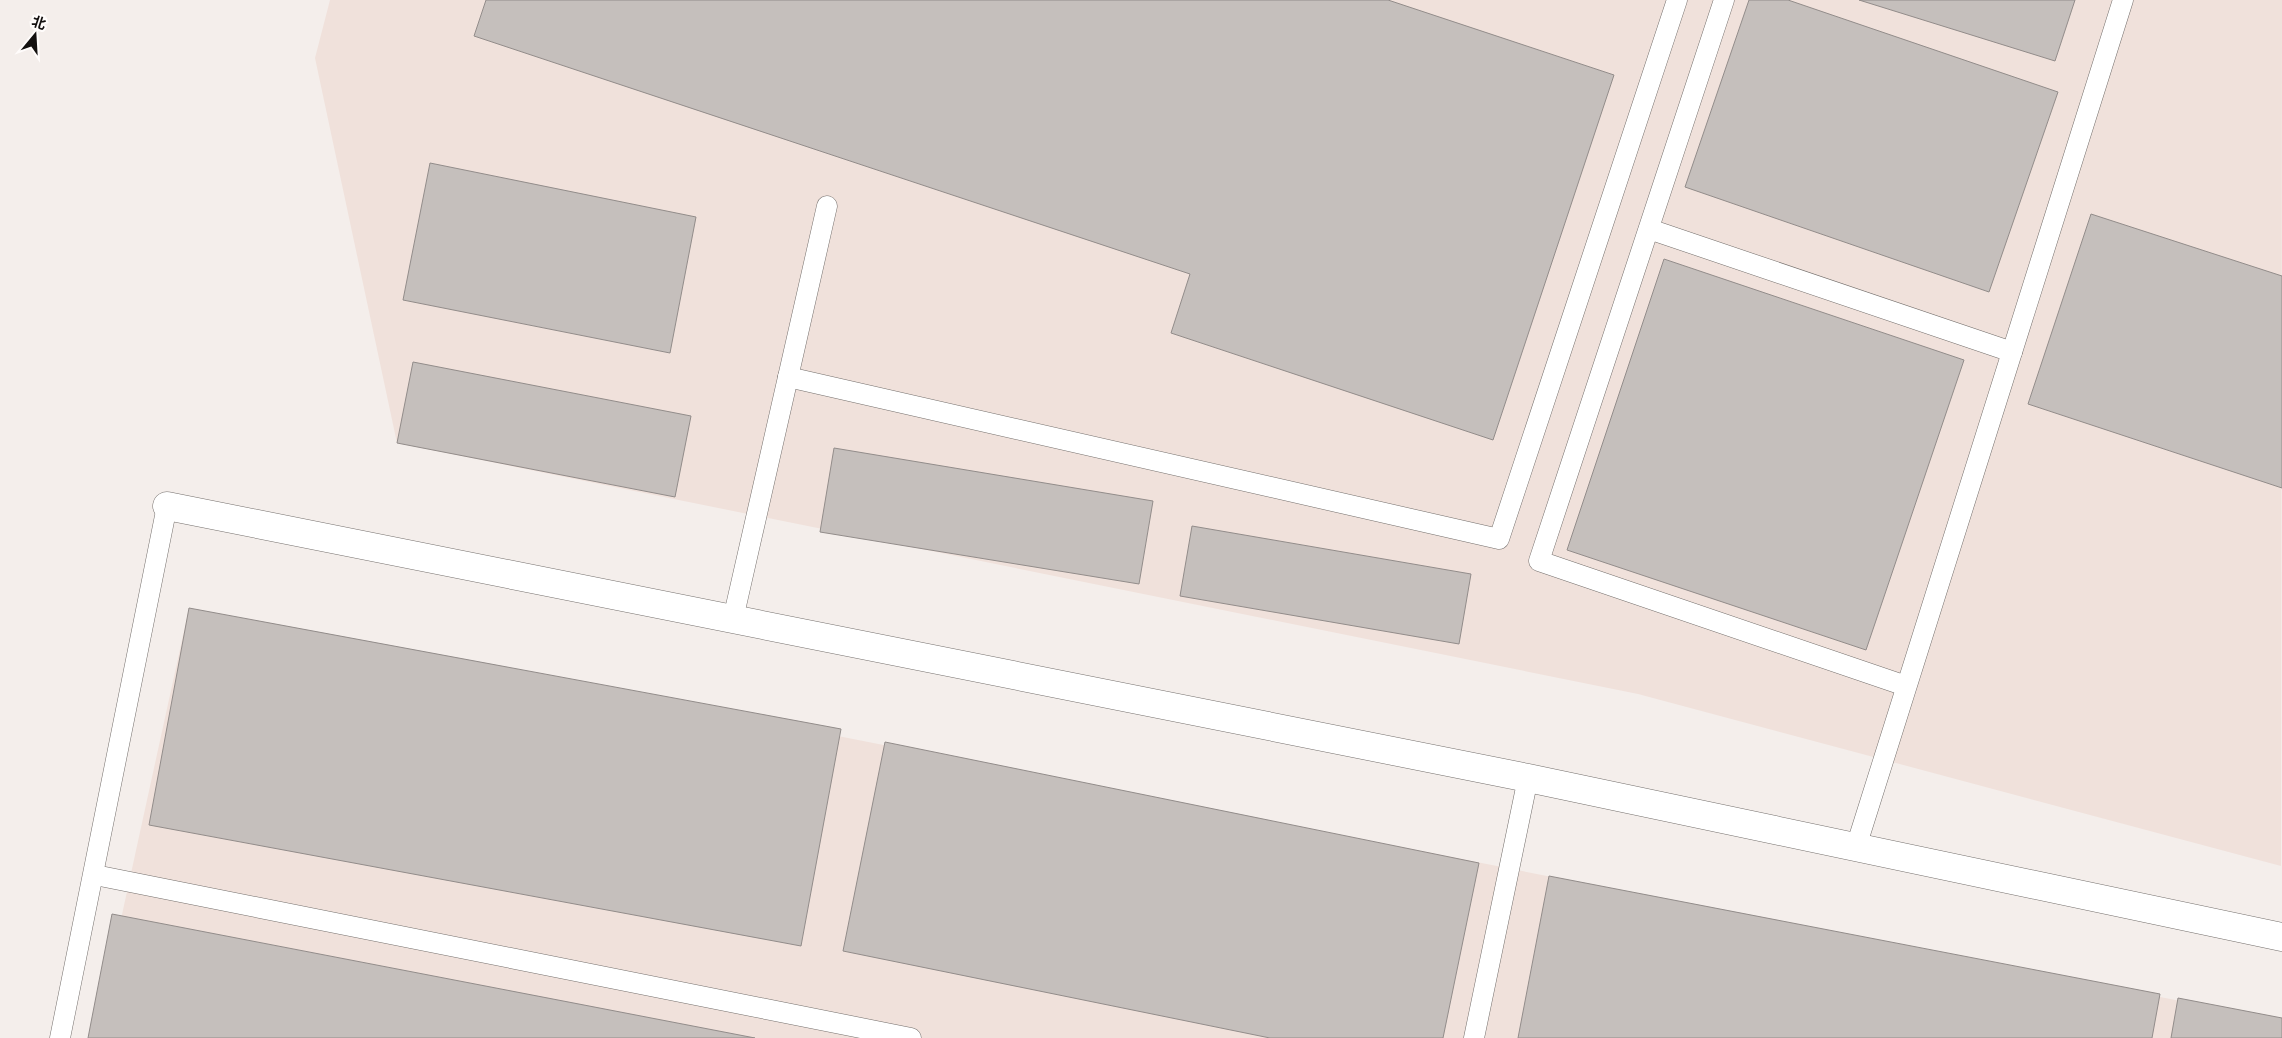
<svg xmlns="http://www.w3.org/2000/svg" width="2282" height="1038" font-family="'Zilla Slab','Noto Sans SC',serif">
<rect width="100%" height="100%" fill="#f4eeeb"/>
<g fill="#f0e1db">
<polygon points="330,0 2282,0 2281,866 1638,694 397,443 315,58"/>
<polygon points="189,608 2282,1021 2282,1038 95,1038"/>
</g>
<g fill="#c5bfbc" stroke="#928c8a">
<polygon points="486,0 1388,0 1614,75 1493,440 1171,333 1190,274 474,36"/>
<polygon points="1749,0 1788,0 2058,92 1989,292 1685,187"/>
<polygon points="1859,0 2075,0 2055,61"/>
<polygon points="430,163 696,217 670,353 403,300"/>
<polygon points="2091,214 2282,276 2282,488 2028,404"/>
<polygon points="1664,259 1964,360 1866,650 1567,550"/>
<polygon points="413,362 691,416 675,497 397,443"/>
<polygon points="834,448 1153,501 1139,584 820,532"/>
<polygon points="1192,526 1471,574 1459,644 1180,596"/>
<polygon points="189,608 841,729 801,946 149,825"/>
<polygon points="885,742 1479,863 1443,1038 1270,1038 843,951"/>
<polygon points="1549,876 2160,994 2152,1038 1518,1038"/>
<polygon points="112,914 755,1038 88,1038"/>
<polygon points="2178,998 2282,1018 2282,1038 2171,1038"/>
</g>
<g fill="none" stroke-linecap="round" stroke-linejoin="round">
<defs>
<g id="lane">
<polyline points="1724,0 1539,561 1906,686"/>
<polyline points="1649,229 2012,352"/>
<polyline points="788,377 1499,539 1677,0"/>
<polyline points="733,619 827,206"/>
<polyline points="1856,847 2123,0"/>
<polyline points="95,875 911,1038"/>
<polyline points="60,1038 167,506"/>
<polyline points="1474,1038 1528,778"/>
</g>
<polyline id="secondary" points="167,506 1528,778 2282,937"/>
</defs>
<use href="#lane" stroke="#746f6c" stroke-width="21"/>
<use href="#secondary" stroke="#746f6c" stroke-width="29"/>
<use href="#lane" stroke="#fff" stroke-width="20"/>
<use href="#secondary" stroke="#fff" stroke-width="28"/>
</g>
<g transform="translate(35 35) rotate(18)" stroke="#fffcfb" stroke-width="4" paint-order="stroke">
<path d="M0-4L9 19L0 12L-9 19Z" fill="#13100f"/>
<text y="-8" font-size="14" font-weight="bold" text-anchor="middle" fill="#13100f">北</text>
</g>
</svg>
